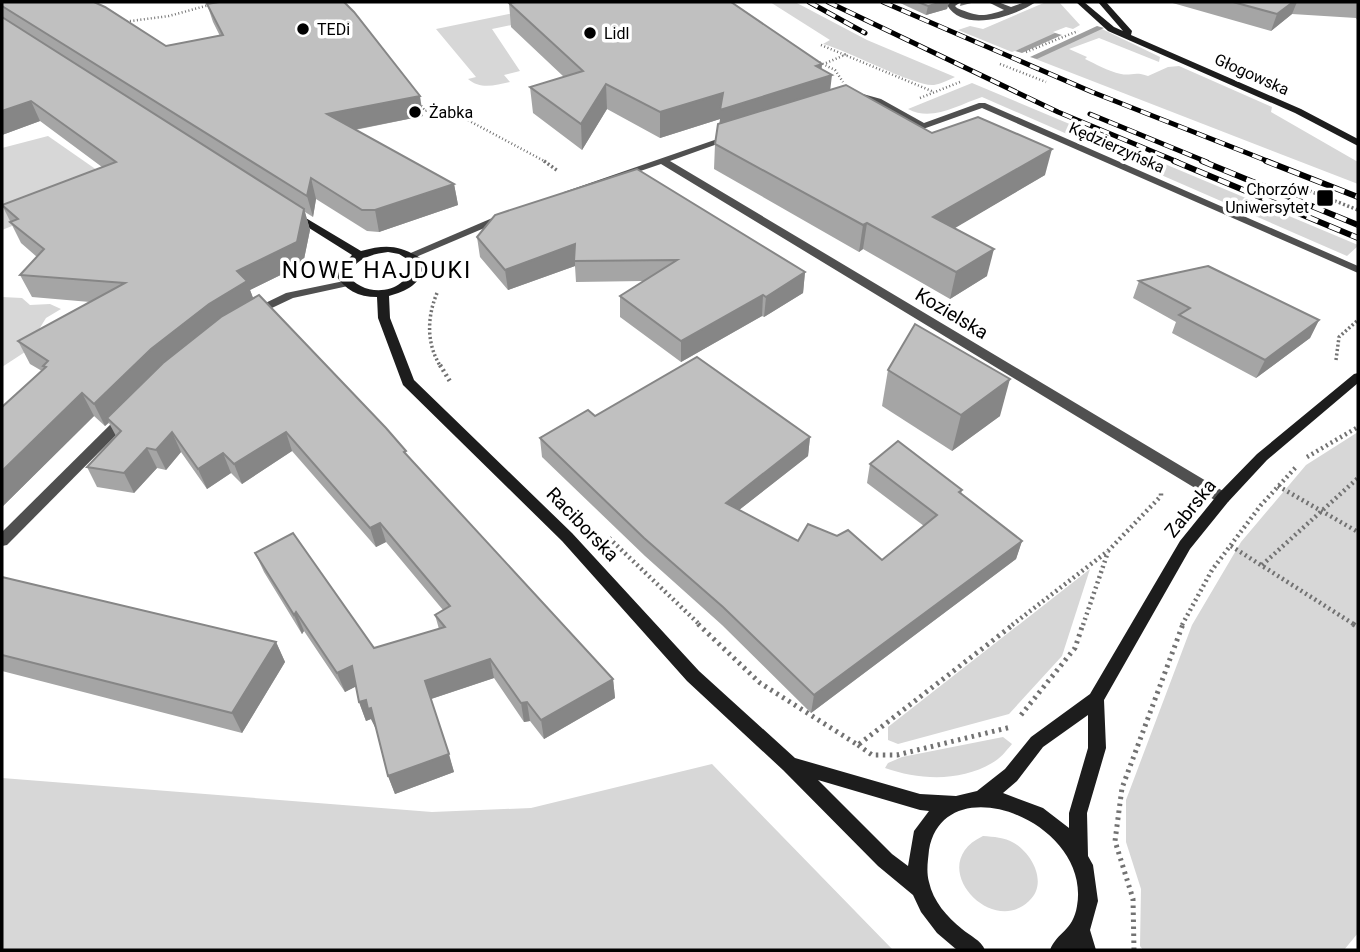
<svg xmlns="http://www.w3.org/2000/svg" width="1360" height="952" font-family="Roboto,sans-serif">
<rect width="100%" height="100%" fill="#fff"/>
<g fill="#d7d7d7">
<path d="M567 2H621L492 29 520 71 504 75 510 82C495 85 481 90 468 79L476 77 436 29Z"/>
<path d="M770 2H795L867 40 955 77C948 80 941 84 934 85 915 87 849 51 823 44L830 40Z"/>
<polygon points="1046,2 1059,2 1080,25 1073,29 1066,27 1053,32 1058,34 1012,52 958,30 970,26 983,29"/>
<path d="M1100 28 1160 57 1159 62 1099 38 1069 49 1087 57 1085 59C1096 64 1107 71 1121 74 1131 76 1135 71 1148 76L1168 67 1179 66 1272 107 1271 112 1358 162V184L1033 58Z"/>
<path d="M972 83 1358 245V246L1347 256 982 97C958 105 932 122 908 109Z"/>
<polygon points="48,136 117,184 2,230 2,148"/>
<polygon points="2,297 22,298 30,305 50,304 61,309 46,318 25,352 2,367"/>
<polygon points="1358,432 1358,933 1344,950 1143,950 1140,946 1141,889 1126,842 1126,800 1192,625 1241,542 1306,465"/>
<polygon points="1090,569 1062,656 1009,714 898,744 888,740 888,727"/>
<path d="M1003 737 1012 744C1006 751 1000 759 992 763 960 782 919 780 885 768L888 763 902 757Z"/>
<polygon points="712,764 893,950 2,950 2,778 432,812 531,808"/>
<path d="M983 836C994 837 1004 837 1014 843 1033 854 1048 884 1029 901 991 938 923 864 983 836Z"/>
</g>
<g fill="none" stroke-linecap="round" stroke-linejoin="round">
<g fill="#9e9e9e" fill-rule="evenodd">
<polygon points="1097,26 1104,28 1037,59 1030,57"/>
<polygon points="1055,33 1062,35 1022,53 1015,51"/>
</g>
<g stroke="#727272" stroke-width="2.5" stroke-dasharray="1 2.5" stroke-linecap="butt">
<polyline points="123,22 169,16 220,2"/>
<polyline points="821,45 934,92"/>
<polyline points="1026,52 1078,31"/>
<polyline points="813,59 835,70 843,82"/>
<polyline points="826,63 847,54"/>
<polyline points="1000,64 1046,82"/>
<polyline points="920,98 960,82"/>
<polyline points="419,103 425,111 439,108 462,117 546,162"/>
</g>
<g stroke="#727272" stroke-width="3.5" stroke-dasharray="2 2.5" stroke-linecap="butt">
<polyline points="544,161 558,171"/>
<polyline points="1297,186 1358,210"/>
<path d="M437 293C427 317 426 344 441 367"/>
<polyline points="1336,360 1339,337 1358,320"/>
</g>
<g stroke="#727272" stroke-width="4.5" stroke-dasharray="2 3.5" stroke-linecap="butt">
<polyline points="440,365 451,383"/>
<polyline points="1307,457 1358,427"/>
<polyline points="1278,486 1358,532"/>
<polyline points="609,538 700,625"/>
<polyline points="1231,546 1355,625"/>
<polyline points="1262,565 1358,478"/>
<polyline points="1012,625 1108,551 1161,496 1161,490"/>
<polyline points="1083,625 1108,552"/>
<polyline points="1182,625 1212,570 1261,505 1296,467"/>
</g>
<g stroke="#727272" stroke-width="5" stroke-dasharray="2.5 4.5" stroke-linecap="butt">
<polyline points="698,624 760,683 858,745 1014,624"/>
<polyline points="1353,624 1358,627"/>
<polyline points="1021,715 1075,648 1083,624"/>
<polyline points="858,745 872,755 897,755 1011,727"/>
<polyline points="1134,950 1133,899 1115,841 1122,788 1183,624"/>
</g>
<g fill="#505050" fill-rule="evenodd">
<path d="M951 2H961L955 6 957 8C978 17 983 17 1004 10L988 2H998L1011 7 1025 2H1036C1015 16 964 34 947 5Z"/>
<polygon points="863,94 881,99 924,123 979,103 985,103 1358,266 1358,273 982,108 923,129 875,103 860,99 858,97"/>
</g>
<g fill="#505050" fill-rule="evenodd">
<polygon points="729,135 737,137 670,161 1228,494 1230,498 1228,502 1218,502 661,164 573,194 565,194 564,192"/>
<polygon points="504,213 509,216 508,218 416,257 412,258 406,255"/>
<polygon points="344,281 348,282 348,286 293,298 257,315 253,316 247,312 286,293"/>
<polygon points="127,412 134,416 132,419 7,545 2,546 2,532 122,413"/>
</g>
<g fill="#1d1d1d" fill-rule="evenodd">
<polygon points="1076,2 1084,2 1114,27 1123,31 1098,2 1106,2 1132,31 1131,35 1301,109 1358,139 1358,146 1295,113 1108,31"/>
<path d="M294 211 361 251C387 244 399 245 422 259 427 281 408 291 389 296L390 318 414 380 572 533 699 671 795 758 920 794 956 796 977 791 1005 769 1031 737 1090 694 1180 541 1218 494 1257 454 1354 374 1358 373V383L1267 460 1228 502 1190 549 1104 700 1106 748 1087 813 1088 856 1093 865 1098 901 1090 930 1096 950H1050C1057 932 1073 931 1077 906 1092 821 944 764 929 850 928 861 926 871 929 882 933 901 947 917 962 929 970 936 981 940 985 950H957L937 933 921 912 913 895 878 866 783 770 687 681 562 541 403 385 378 318 377 297C358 297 345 290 335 274L352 255 290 216V212ZM388 252 399 254 412 262C409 295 363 299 347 274 357 259 371 254 388 252ZM1088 715V748L1069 813V828L1043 808 1003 793 1017 781 1043 747ZM818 780 920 810 929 811 914 831 908 866 892 854Z"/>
</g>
<defs>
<g id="rail-far1">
<polyline points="809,2 865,33"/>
<polyline points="828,2 1058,112 1178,162"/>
<polyline points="883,2 1092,92 1270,162"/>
<polyline points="1090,114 1207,162"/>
</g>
<g id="rail">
<polyline points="1174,161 1358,238"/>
<polyline points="1202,161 1358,225"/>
<polyline points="1266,161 1358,197"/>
</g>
</defs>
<use href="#rail-far1" stroke="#000" stroke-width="5"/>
<use href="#rail" stroke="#000" stroke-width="6"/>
<use href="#rail-far1" stroke="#fff" stroke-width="3.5" stroke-dasharray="10" stroke-linecap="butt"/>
<use href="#rail" stroke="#fff" stroke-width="4.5" stroke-dasharray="12" stroke-linecap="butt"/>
</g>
<g fill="#a5a5a5">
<polygon points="2,2 166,46 220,36 213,22 207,4 215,2 344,2 423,116 355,130 454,184 458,205 379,232 367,231 316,199 313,217 305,212 310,230 303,264 250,290 253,298 408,456 613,679 615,698 544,739 530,721 524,722 494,678 431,699 454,772 395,794 388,776 376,727 375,727 371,719 366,721 359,702 356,686 345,692 304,631 302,634 264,572 255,553 374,648 439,629 435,615 443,610 386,542 376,547 292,451 242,484 231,473 207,489 181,452 166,470 157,468 134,493 97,487 87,467 116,436 109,423 105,426 94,416 2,507 2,407 42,371 30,364 18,341 90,302 32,297 20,275 37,257 21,243 2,205 102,167 40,121 2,135"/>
<polygon points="898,2 949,2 947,9 926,15"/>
<polygon points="1169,2 1358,2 1358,21 1356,18 1292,14 1271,31"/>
<polygon points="509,3 822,69 830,89 932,133 1045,175 954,228 987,276 950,299 863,249 859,252 714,169 715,144 720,119 660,138 607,109 582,150 533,113 530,87 564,77 511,27"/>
<polygon points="477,237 805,272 803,293 764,317 762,316 681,362 620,317 620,296 643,281 576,282 575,266 508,290 480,257"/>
<polygon points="1139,281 1319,320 1310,338 1256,378 1172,333 1176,322 1133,298"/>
<polygon points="888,370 1000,416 952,451 882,406"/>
<polygon points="810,437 808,456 739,510 798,541 882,560 924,526 867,483 870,464 962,490 961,494 1022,541 1016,559 811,713 722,625 645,556 542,457 540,438"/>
<polygon points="2,577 276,642 285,662 242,733 2,671"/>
</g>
<g fill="#868686">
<polygon points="943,2 949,2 947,9 926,15 928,6"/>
<polygon points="961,2 975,2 960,6"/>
<polygon points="1293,2 1297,2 1292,14 1271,31 1277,14"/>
<polygon points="822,64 821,79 832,75 829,100 720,136 720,119 660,138 660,112 723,93"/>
<polygon points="606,84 607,109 582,150 581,124"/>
<polygon points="420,96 423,116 332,134 327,114"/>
<polygon points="31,101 40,121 2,135 2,111"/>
<polygon points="1052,149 1045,175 928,244 933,217"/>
<polygon points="311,178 316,199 313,217 307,196"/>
<polygon points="454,184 458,205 379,232 375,210"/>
<polygon points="304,209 310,230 303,264 250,290 255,303 107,418 109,422 105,426 94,404 151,349"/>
<polygon points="867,223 863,249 859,252 863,225"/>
<polygon points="575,244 575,266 508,290 505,270"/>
<polygon points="994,249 987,276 950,299 956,272"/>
<polygon points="805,272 803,293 764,317 766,297"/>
<polygon points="763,295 762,316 681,362 681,341"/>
<polygon points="1319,320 1310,338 1256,378 1265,360"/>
<polygon points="1010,379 1000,416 952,451 961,415"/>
<polygon points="82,393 94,416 2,507 2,471"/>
<polygon points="172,432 181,452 166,470 156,450"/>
<polygon points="286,432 292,451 242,484 234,464"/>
<polygon points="810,437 808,456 725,521 726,503"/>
<polygon points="147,448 157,468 134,493 124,473"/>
<polygon points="223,453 231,473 207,489 198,469"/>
<polygon points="380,523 386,542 376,547 370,528"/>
<polygon points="1022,541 1016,559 811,713 814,695"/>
<polygon points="296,612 304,631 302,634 294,615"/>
<polygon points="276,642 285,662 242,733 232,713"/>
<polygon points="490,659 494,678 431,699 425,681"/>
<polygon points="352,666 359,685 345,692 337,673"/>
<polygon points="613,679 615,698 544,739 541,720"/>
<polygon points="366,700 371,708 378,727 375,727 371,719 366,721 359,702"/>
<polygon points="527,702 530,721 524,722 521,703"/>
<polygon points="449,754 454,772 395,794 388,776"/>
</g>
<g fill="#c0c0c0" stroke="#868686" stroke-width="2">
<polygon points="2,2 94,2 105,7 166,46 223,35 207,4 219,2 344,2 354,12 420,96 327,114 454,184 375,210 362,210 311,178 307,196 2,6"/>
<polygon points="516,2 731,2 822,64 816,66 832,75 720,110 723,93 660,112 606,84 581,124 530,87 583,71 509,3"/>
<polygon points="918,2 943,2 928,6"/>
<polygon points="1233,2 1293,2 1277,14"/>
<polygon points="2,17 304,209 297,242 237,271 247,281 209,304 151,349 94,404 82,393 2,471 2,407 46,367 43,366 48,361 18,341 125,283 20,275 44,249 10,222 18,219 2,205 116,162 31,101 2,111"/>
<polygon points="846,85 932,133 978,117 1052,149 933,217 994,249 956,272 867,223 863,225 715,144 718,124"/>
<polygon points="637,169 805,272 766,297 763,295 681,341 620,296 677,260 574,261 575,244 505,270 477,237 495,215"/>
<polygon points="1208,266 1319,320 1265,360 1179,315 1190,308 1139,281"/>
<polygon points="259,295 386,428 406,451 404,452 613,679 541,720 527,702 521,703 490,659 425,681 449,754 388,776 371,708 368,709 366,700 359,702 352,666 337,673 296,612 294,615 255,553 293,533 374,648 445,627 435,615 450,606 380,523 370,528 286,432 234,464 223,453 198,469 172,432 156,450 147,448 124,473 87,467 121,431 107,418 163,363 221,317"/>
<polygon points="915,324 1010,379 961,415 888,370"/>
<polygon points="697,357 810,437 726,503 798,541 808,524 837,536 848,530 882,560 937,515 870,464 898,441 962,490 959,492 1022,541 814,695 723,607 644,538 540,438 588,410 595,416"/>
<polygon points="2,577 276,642 232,713 2,655"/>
</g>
<g fill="#000" stroke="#fff" stroke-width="2.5">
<circle cx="303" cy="29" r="7"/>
<circle cx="590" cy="33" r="7"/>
<circle cx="415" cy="112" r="7"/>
<rect x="1316" y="189" width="18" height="18" rx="3.5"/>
</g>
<g text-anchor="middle" stroke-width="7" stroke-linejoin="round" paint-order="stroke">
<g font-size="16" fill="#000" stroke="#fff" text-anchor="start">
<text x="317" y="35">TEDi</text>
<text x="604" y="39">Lidl</text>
<text x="429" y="118">Żabka</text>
<text x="1309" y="195" text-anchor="end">Chorzów<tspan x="1309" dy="18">Uniwersytet</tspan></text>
</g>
<g font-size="16" fill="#000" stroke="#fff">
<text transform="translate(1252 74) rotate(24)" y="6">Głogowska</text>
<text transform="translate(1117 147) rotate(24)" y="6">Kędzierzyńska</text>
</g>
<g font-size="19" fill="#000" stroke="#fff">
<text transform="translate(952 313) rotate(31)" y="7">Kozielska</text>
<text transform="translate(1190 508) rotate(-51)" y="7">Zabrska</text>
<text transform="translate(583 524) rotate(46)" y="7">Raciborska</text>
</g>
<g font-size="23" letter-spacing="2" fill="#000" stroke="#fff">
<text x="377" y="278">NOWE HAJDUKI</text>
</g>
</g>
<rect width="1360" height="952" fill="none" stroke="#000000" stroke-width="7"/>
</svg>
